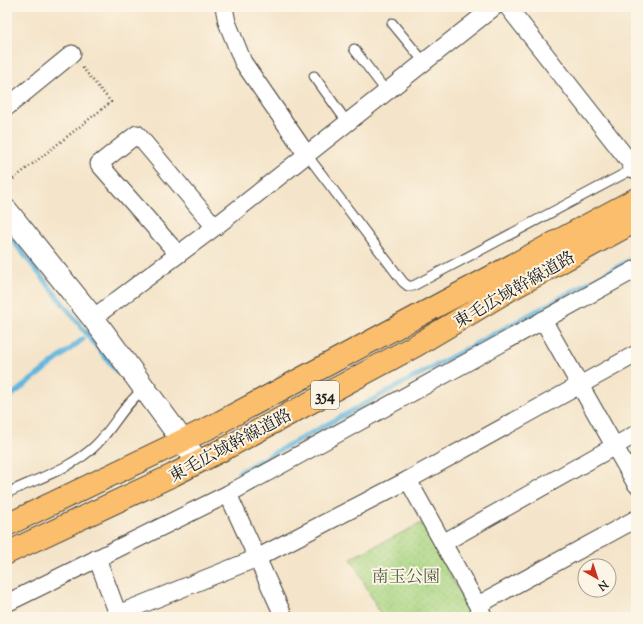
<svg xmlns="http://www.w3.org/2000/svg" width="643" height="624" font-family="'Sorts Mill Goudy','Noto Serif JP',serif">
<defs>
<pattern id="park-dots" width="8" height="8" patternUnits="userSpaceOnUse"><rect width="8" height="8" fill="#a9d582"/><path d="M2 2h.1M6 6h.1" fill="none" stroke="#91b670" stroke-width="1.8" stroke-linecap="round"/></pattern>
</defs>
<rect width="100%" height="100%" fill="#fcf5e5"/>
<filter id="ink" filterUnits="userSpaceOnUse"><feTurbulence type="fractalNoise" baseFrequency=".025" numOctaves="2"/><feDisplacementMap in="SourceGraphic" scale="8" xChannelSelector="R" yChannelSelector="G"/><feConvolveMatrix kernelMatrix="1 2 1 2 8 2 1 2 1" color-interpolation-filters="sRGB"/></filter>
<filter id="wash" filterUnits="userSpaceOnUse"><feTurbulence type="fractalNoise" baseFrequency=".012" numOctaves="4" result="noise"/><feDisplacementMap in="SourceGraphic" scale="16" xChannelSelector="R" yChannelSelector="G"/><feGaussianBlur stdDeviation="0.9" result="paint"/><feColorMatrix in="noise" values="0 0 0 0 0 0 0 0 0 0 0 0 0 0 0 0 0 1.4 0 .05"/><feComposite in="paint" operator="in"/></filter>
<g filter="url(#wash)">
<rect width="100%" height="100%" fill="#f4e4c9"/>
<polygon fill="url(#park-dots)" stroke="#62784f" points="422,523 473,617 382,617 351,558"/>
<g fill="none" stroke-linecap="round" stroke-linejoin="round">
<g stroke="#62b6de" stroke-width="5">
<polyline points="7,233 117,372"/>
<polyline points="7,399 83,339"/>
<polyline points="239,472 636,257"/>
</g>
</g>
</g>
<g filter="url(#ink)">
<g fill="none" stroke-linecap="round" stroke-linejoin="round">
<defs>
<g id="service">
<polyline points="392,23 424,62"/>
<polyline points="354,49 386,91"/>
<polyline points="314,76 347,122"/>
<polyline points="307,155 403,282 408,286 413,286 635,168"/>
<path d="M7 493C36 479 73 468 96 445 114 427 124 404 144 389"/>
</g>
<g id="minor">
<polyline points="224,7 227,22 243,62 307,155"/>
<polyline points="508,7 629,161 633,169"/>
<polyline points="7,107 72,54"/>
<polyline points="178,254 99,164 137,134 215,227"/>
<polyline points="93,318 215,227 494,7"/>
<polyline points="543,320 636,484"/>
<polyline points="408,480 484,617"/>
<polyline points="228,494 284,617"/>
<polyline points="443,543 636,434"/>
<polyline points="97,558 119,617"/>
<polyline points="7,603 228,494 636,269"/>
<polyline points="478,605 636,519"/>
<polyline points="118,614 257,558 408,480 636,354"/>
</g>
<polyline id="tertiary" points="7,211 93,318 198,462"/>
<g id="trunk">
<polyline points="7,525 211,427 636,199"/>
<polyline points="7,553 173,475 226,448 415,346 511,289 636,221"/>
</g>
</defs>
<use href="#service" stroke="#3c3a36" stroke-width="11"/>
<use href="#minor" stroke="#3c3a36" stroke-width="19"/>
<use href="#tertiary" stroke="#3c3a36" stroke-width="24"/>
<use href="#trunk" stroke="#3c3a36" stroke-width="24"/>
<polyline stroke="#3c3a36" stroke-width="2.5" stroke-dasharray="1 3" stroke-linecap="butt" points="7,184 111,102 81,66"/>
<use href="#service" stroke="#fff" stroke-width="9"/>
<use href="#minor" stroke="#fff" stroke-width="17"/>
<use href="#tertiary" stroke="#fff" stroke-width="22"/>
<use href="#trunk" stroke="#fabe6d" stroke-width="22"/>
</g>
</g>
<g text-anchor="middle" stroke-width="4" stroke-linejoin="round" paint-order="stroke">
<rect fill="#fcf5e5" stroke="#5f5d58" stroke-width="1" x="311" y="381" width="28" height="28" rx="3"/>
<g font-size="16" font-weight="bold" fill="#1c1c1c">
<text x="325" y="401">354</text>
</g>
<g font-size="17" fill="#1c1c1c" stroke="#fcf5e5">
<text transform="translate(514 289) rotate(-30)" y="6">東毛広域幹線道路</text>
<text transform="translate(230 445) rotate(-28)" y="6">東毛広域幹線道路</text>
</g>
<g font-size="17" fill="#4d5d40" stroke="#fcf5e5">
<text x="406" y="582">南玉公園</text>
</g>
</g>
<rect width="643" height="624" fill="none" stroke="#fcf5e5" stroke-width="24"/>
<g transform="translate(597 578) rotate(141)"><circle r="19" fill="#fcf5e5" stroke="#a29e95"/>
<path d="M0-3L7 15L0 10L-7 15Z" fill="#c8321e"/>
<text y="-6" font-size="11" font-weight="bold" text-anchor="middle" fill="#1c1c1c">N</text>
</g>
</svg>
